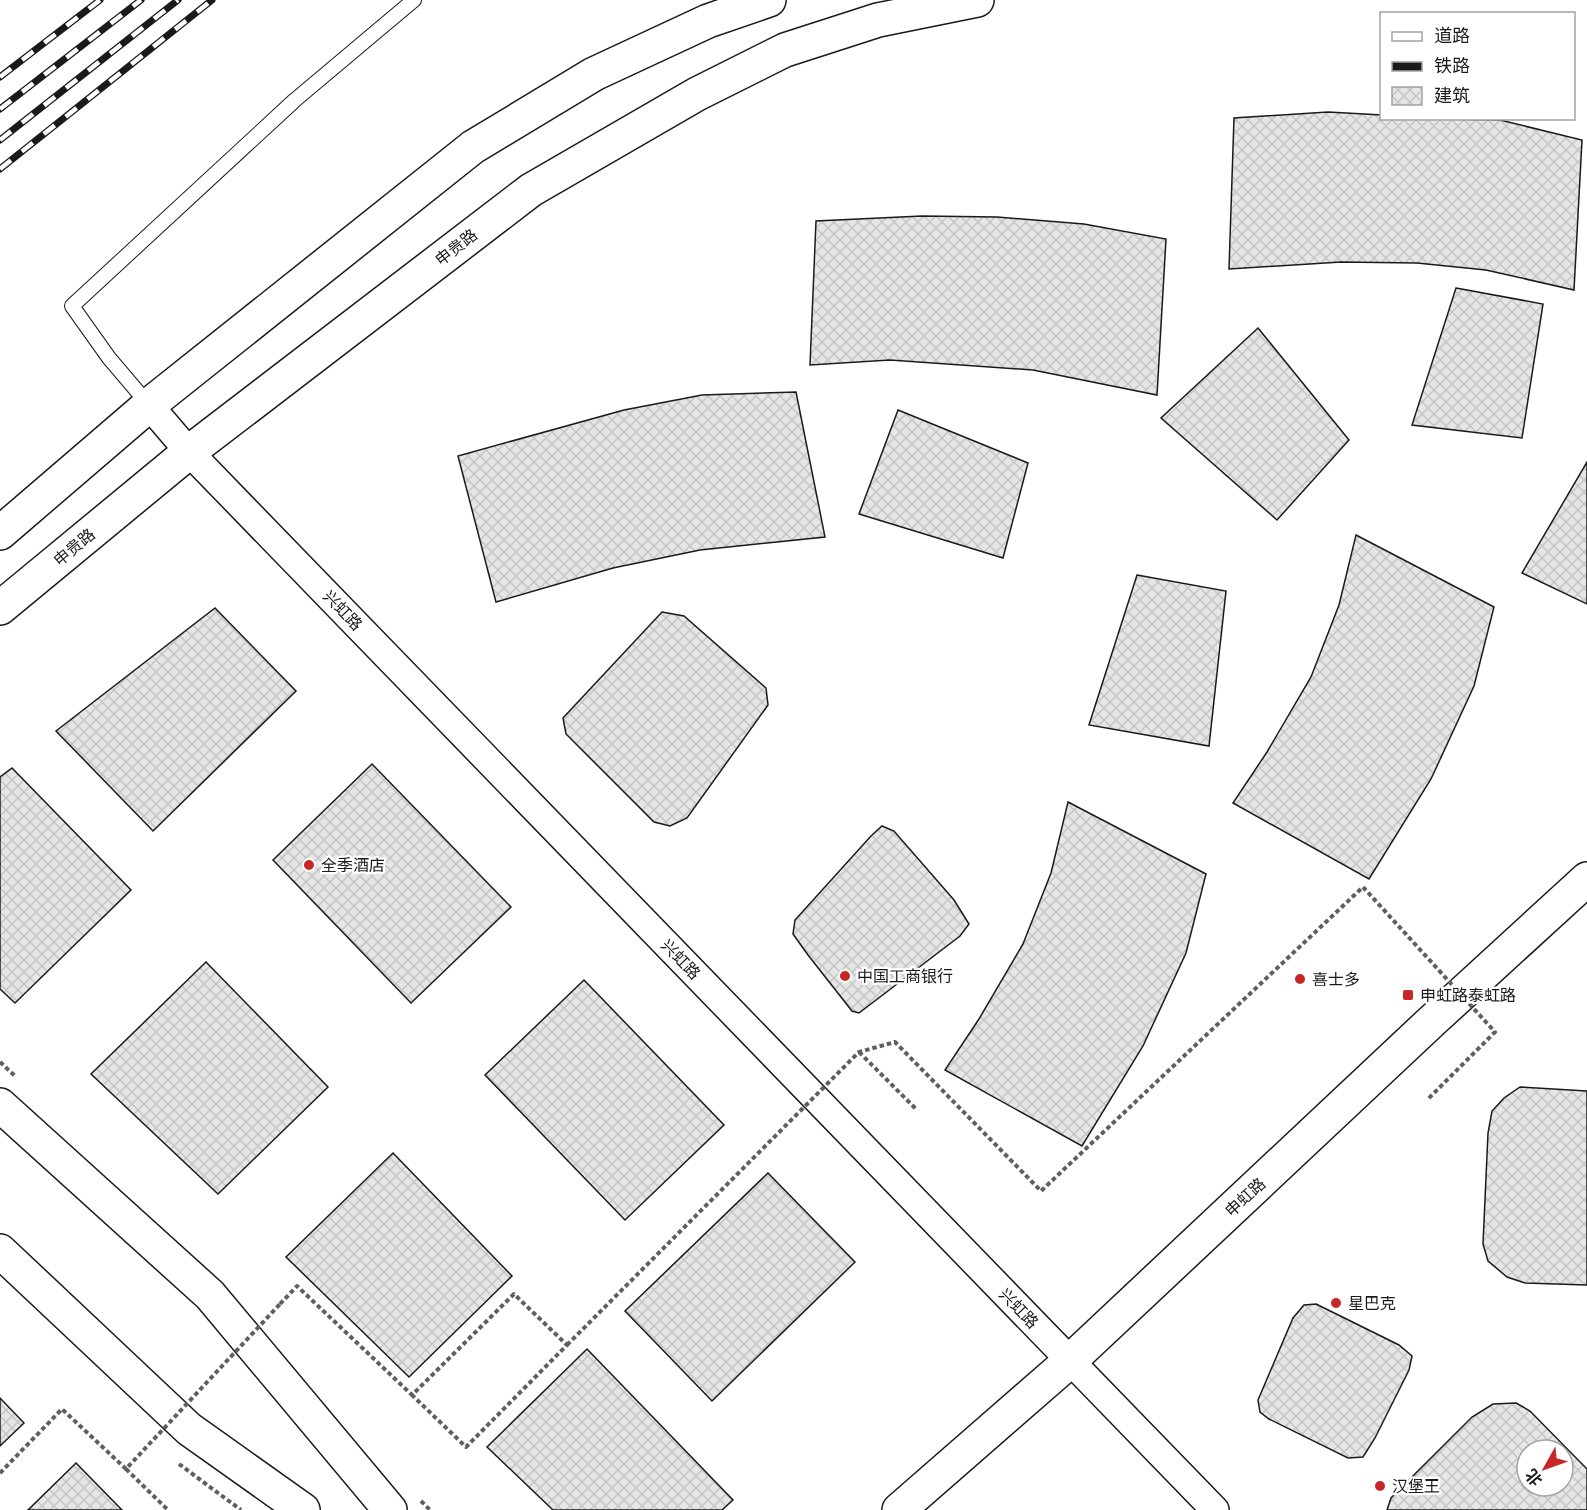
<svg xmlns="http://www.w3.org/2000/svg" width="1587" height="1510" font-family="Poppins,'Noto Sans SC',sans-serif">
<defs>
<pattern id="building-cross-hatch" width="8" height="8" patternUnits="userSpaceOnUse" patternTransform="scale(1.5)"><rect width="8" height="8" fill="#e6e6e6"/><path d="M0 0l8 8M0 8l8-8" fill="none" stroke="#c5c5c5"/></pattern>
</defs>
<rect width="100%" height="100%" fill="#fff"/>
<g fill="url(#building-cross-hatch)" stroke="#1a1a1a" stroke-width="1.5" fill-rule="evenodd">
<polygon points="1328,112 1382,115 1382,118 1500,120 1582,140 1574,290 1486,270 1417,263 1341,262 1229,269 1234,118"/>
<polygon points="922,216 997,217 1084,224 1166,239 1157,395 1033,370 890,360 810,365 816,221"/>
<polygon points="1456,288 1543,304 1522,438 1412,425"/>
<polygon points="1258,328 1349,440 1277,520 1161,418"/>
<polygon points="796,392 825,537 700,550 613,568 496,602 458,456 624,410 702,395"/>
<polygon points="898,410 1028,463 1003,558 859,514"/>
<polygon points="1587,462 1587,604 1522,573"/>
<polygon points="1356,535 1494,607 1474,686 1431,779 1369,879 1233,803 1267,752 1311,677 1339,605"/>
<polygon points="1137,575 1226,591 1209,746 1089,725"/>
<polygon points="215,608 296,691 153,831 56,731"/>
<polygon points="662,612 684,616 766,688 768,705 687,818 670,826 654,822 566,734 563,718"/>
<polygon points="372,764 511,907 411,1003 273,860"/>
<polygon points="12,768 131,890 15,1003 0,989 0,777"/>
<polygon points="1068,802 1206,874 1186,953 1143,1046 1082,1146 945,1070 979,1019 1023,944 1051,873"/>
<polygon points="882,826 894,831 954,900 969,924 960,936 859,1013 852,1011 808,955 793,934 795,920 871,836"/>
<polygon points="206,962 328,1087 218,1194 91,1074"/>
<polygon points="584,980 724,1125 625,1220 485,1075"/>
<polygon points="1520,1087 1587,1091 1587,1285 1525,1283 1507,1277 1488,1261 1483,1244 1488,1133 1492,1111 1504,1098"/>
<polygon points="393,1153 512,1276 409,1377 286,1257"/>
<polygon points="768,1173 855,1262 712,1401 625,1311"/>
<polygon points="1316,1304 1399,1345 1412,1356 1409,1370 1375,1438 1363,1457 1348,1458 1269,1419 1260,1412 1258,1400 1293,1318 1304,1305"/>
<polygon points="587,1349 733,1500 722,1510 553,1510 487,1447"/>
<polygon points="0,1398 24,1423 0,1446"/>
<path d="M1516 1403 1530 1411 1587 1469V1510H1387L1391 1498 1472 1417 1493 1404ZM1527 1450H1563V1486H1527Z"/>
<polygon points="76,1463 122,1510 28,1510"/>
</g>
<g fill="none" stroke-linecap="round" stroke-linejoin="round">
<defs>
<polyline id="lane" points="149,405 109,358 72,306 295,100 414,0"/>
<polyline id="street" points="149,405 189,452 1215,1510"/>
<g id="secondary">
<polyline points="0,533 149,405 473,147 594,74 708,21 769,0"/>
<polyline points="0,608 189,452 531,190 697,94 785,50 878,20 977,0"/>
<polyline points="0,1105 210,1295 390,1510"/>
<polyline points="0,1251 189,1429 303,1510"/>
<polyline points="899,1510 1071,1360 1432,1021 1587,879"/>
</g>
</defs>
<use href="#lane" stroke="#1a1a1a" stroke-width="16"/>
<use href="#street" stroke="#1a1a1a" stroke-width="30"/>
<use href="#secondary" stroke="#1a1a1a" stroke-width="36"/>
<g stroke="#5f5f5f" stroke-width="4" stroke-dasharray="4.5 3" stroke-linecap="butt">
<polyline points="859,1052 917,1110"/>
<polyline points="0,1062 15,1076"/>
<polyline points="280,1304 297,1286 412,1395 514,1294 567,1345 466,1447 412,1395"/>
<polyline points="179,1464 241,1510"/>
<polyline points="126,1469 168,1510"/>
<polyline points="421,1501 430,1510"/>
</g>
<use href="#lane" stroke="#fff" stroke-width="14"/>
<use href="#street" stroke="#fff" stroke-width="27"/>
<use href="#secondary" stroke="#fff" stroke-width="33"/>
<defs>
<g id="rail">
<polyline points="0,77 100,0"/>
<polyline points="0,109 141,0"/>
<polyline points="0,140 178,0"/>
<polyline points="0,169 212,0"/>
</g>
</defs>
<use href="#rail" stroke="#1a1a1a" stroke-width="7"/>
<use href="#rail" stroke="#fff" stroke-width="4.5" stroke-dasharray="14" stroke-linecap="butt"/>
<g stroke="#5f5f5f" stroke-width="4" stroke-dasharray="4.5 3" stroke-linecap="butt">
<polyline points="567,1345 859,1052 895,1042 1041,1191 1363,887 1495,1032 1427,1100"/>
<polyline points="0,1473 62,1409 126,1469 280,1304"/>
</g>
</g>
<g fill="#c62828" stroke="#fff" stroke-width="2">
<circle cx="309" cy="865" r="6"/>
<circle cx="845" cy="976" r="6"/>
<circle cx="1300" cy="979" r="6"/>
<rect x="1402" y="989" width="12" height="12" rx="3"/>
<circle cx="1336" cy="1303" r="6"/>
<circle cx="1380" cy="1486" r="6"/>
</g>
<g text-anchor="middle" stroke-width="4.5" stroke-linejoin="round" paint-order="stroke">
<g font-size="16" fill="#1a1a1a" stroke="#fff">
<text transform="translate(456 247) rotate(-38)" y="6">申贵路</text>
<text transform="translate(74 547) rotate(-40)" y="6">申贵路</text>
<text transform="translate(343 610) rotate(46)" y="6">兴虹路</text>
<text transform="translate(681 959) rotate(46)" y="6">兴虹路</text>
<text transform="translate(1245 1197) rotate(-43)" y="6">申虹路</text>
<text transform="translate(1019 1308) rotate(46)" y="6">兴虹路</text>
</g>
<g font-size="16" fill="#1a1a1a" stroke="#fff" text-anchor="start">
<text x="321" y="871">全季酒店</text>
<text x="857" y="982">中国工商银行</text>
<text x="1312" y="985">喜士多</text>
<text x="1420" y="1001">申虹路泰虹路</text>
<text x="1348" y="1309">星巴克</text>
<text x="1392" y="1492">汉堡王</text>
</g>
</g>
<rect x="1380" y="12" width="195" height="108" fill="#ffffff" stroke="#a3a3a3" stroke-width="1.5"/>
<rect x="1392" y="32" width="30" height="9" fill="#ffffff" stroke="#a3a3a3" stroke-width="1.5"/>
<text x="1434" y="42" font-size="18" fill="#1a1a1a">道路</text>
<rect x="1392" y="62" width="30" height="9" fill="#1a1a1a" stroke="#a3a3a3" stroke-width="1.5"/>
<text x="1434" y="72" font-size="18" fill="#1a1a1a">铁路</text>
<rect x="1392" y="87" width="30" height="18" fill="url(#building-cross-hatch)" stroke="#a3a3a3" stroke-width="1.5"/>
<text x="1434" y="102" font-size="18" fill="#1a1a1a">建筑</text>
<g transform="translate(1545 1468) rotate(230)"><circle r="28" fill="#ffffff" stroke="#a3a3a3" stroke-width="1.5"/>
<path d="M0-4.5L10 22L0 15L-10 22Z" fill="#c62828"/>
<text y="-9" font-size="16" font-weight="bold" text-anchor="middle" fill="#1a1a1a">北</text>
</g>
</svg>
